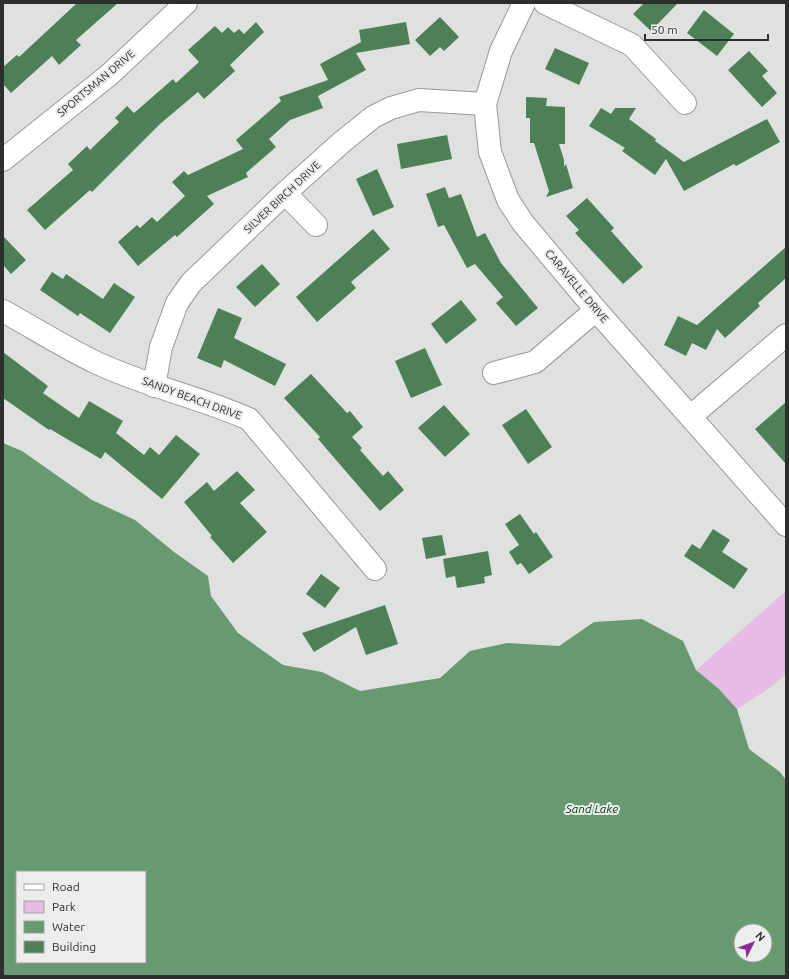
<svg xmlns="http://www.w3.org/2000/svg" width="789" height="979" font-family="Ubuntu,sans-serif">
<rect width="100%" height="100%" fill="#dee1de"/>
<polygon fill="#e6bce7" points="786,591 786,674 771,687 737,709 719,689 696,670"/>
<path fill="#679a70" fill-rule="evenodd" d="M3 443 22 451 92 500 135 520 174 552 208 576 211 596 238 633 283 665 322 672 360 691 440 678 470 651 507 643 559 646 594 622 642 619 683 641 696 670 719 689 737 709 749 749 780 772 786 780V976H3ZM17 872H145V962H17ZM741 931H765V955H741Z"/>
<g fill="#4e8057">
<polygon points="77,3 118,3 76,40 81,45 59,65 52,56 11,93 3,84 3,67 17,55 19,57"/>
<polygon points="644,3 678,3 651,31 633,14"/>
<polygon points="704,10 734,34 717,56 687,33"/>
<polygon points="440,17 459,37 444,51 440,47 430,56 415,40"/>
<polygon points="256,22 264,32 230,65 235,71 204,99 198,92 160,124 92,192 90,190 45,230 27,210 73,170 68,164 87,146 90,150 119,122 115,118 127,106 134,113 173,79 176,83 199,62 188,50 215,26 222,33 228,27 234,33 239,29 244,34"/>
<polygon points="406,22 410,44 356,53 366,70 318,96 323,108 290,120 269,139 276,147 246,173 248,177 207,196 214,204 177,237 175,235 138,266 118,242 137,225 140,228 152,217 157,222 185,196 172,182 184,171 188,175 243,149 236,140 281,101 279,97 328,80 320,64 361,42 359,30"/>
<polygon points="555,48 589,63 579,85 545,69"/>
<polygon points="749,51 768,71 762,76 777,93 762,107 728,70"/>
<polygon points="526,97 547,98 546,106 565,107 565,144 559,144 564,160 564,167 566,164 573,188 546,197 549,191 534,143 530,143 530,118 526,118"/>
<polygon points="601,108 611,114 615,108 636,108 629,119 656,139 655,141 684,162 767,119 780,142 736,166 734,164 684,191 666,159 655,175 622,151 625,148 589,126"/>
<polygon points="447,135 452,159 401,169 397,144"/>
<polygon points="377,169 394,207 373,216 356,179"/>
<polygon points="445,187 449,198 461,194 477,237 485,233 501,263 538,308 516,326 496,303 503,297 475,264 467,268 444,225 438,227 426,194"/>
<polygon points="587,198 614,228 611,231 643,267 623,284 575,233 579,230 566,216"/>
<polygon points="373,229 390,249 351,282 356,288 317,322 296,297"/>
<polygon points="3,236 26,260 11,274 3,265"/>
<polygon points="786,247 786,278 758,303 760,306 725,338 717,329 706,350 692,343 686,356 664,345 678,316 697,325"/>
<polygon points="262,264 280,284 255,307 236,287"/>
<polygon points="52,272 63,279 66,274 103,299 114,283 135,297 110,333 80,313 78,316 40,290"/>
<polygon points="461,300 477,320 446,344 431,324"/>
<polygon points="218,308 242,318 234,338 286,364 275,386 224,360 221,368 197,358"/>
<polygon points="425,348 442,385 411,398 395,361"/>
<polygon points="3,352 48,386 43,393 79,418 89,401 123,421 116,433 144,455 150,447 159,455 176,435 200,454 162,499 105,452 101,459 50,429 49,430 3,398"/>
<polygon points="311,374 347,413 350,411 363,427 352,437 362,448 360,450 383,476 388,471 404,490 380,511 318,439 320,437 284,398"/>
<polygon points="786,402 786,464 755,429"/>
<polygon points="444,405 470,434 445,457 418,428"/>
<polygon points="526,409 552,447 528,464 502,425"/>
<polygon points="237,471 255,490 240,503 267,532 233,563 210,537 212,536 184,502 207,482 214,491"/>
<polygon points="520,514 534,534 536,532 553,557 529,574 521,563 517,565 509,552 519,545 505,524"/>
<polygon points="713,529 730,540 722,552 748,569 734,589 684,556 692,544 700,549"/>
<polygon points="442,535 446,555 426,559 422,538"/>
<polygon points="488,551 492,575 484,577 485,583 457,588 455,576 446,578 443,559"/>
<polygon points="321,574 340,588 325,608 306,594"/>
<polygon points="385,605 398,644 366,655 356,627 314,652 302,633"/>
</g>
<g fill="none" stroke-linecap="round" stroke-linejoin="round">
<defs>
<g id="minor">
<polyline points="524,3 501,51 485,104 490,152 508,200 523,223 596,310 786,525"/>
<polyline points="545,3 632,45 685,103"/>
<polyline points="3,160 109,75 186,3"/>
<polyline points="285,193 316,225"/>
<path d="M3 311C34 328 65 348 97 363 146 386 199 397 249 419L375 569"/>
<polyline points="494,373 535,362 596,310"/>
<polyline points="154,386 161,347 177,303 191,283 285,193 342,142 373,117 391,108 419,100 485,104"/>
<polyline points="691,416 786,335"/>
</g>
</defs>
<use href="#minor" stroke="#979a98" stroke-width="24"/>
<use href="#minor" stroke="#fff" stroke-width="22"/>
</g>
<g text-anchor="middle" stroke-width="4" stroke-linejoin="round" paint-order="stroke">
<g font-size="11" fill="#2d2f2e" stroke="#ebeeeb">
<text transform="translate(96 83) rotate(-40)" y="4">SPORTSMAN DRIVE</text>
<text transform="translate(282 197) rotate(-43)" y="4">SILVER BIRCH DRIVE</text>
<text transform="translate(577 286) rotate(50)" y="4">CARAVELLE DRIVE</text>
<text transform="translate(192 398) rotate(20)" y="4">SANDY BEACH DRIVE</text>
</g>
<g font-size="12" font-style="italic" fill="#014018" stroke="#ebeeeb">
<text x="592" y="813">Sand Lake</text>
</g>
</g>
<rect width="789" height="979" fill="none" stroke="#2d2f2e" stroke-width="8"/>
<rect x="16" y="871" width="130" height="92" fill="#ebeeeb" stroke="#9fa29f"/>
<rect x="24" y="884" width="20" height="6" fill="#ffffff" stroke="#9fa29f"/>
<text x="52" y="891" font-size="12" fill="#2d2f2e">Road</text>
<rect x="24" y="901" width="20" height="12" fill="#e6bce7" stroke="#9fa29f"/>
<text x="52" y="911" font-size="12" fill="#2d2f2e">Park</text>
<rect x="24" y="921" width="20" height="12" fill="#679a70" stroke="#9fa29f"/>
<text x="52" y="931" font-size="12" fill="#2d2f2e">Water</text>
<rect x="24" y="941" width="20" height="12" fill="#4e8057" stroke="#9fa29f"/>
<text x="52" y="951" font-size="12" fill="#2d2f2e">Building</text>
<g transform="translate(753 943) rotate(48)"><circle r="19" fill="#ebeeeb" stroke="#9fa29f"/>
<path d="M0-3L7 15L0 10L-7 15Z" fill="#8f2d94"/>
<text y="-6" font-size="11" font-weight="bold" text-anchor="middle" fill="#2d2f2e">N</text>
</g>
<path d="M645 34v6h123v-6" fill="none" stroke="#2d2f2e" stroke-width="2"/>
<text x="651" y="34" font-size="12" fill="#2d2f2e" stroke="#ebeeeb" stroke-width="3" paint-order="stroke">50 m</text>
</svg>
